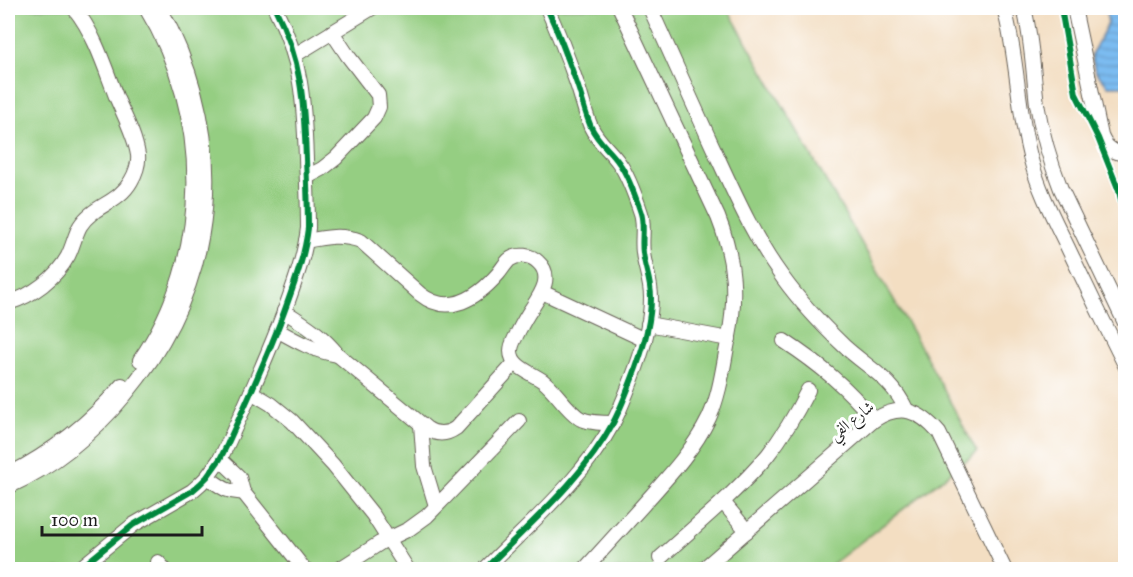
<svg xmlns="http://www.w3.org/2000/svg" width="1133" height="577" font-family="'IM FELL Great Primer',Amiri,serif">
<defs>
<pattern id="water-rules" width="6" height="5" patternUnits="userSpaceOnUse" patternTransform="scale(1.5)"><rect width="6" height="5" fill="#7cbcf1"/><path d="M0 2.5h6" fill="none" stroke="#6ba1ce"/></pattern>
</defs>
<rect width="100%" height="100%" fill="#fff"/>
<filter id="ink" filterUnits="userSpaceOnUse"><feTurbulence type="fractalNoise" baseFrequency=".0167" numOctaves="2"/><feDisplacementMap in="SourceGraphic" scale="12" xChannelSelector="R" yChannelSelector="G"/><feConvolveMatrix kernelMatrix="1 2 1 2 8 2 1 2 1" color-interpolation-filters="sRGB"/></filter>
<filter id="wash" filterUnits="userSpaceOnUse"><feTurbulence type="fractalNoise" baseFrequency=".008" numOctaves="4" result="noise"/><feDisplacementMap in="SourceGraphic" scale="24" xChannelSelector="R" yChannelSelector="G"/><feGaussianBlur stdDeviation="1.35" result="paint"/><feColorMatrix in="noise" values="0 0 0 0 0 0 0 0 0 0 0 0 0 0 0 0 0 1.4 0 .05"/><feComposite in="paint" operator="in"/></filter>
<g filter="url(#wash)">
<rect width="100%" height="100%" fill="#f3dec2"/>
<polygon fill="#95ce82" stroke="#58754f" stroke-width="1.5" points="8,8 727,8 921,347 977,452 826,569 8,569"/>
<polygon fill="url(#water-rules)" stroke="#4c6c86" stroke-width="1.5" points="1105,8 1125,8 1126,85 1123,86 1108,86 1095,71 1091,55 1108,23"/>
</g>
<g filter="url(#ink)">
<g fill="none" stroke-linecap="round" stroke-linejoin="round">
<defs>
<g id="minor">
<path d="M650 8C670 52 690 96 710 141 732 188 752 236 783 278 801 303 822 325 844 346 869 369 892 378 907 411"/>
<path d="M1004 8C1018 57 1017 110 1031 160 1039 191 1054 219 1068 248 1087 288 1106 327 1126 367"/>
<path d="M1024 8C1032 39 1033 72 1037 104 1042 134 1050 161 1061 189L1126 325"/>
<path d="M1074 8 1101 136C1105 147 1113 154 1126 153"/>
<polyline points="295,55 372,8"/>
<polyline points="307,177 322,169 336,158 374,118 379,107 378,95 348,56 332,32"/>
<path d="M306 241C326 237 341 234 361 241L420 294C449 317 477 298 498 274 502 269 505 264 509 260 518 253 531 255 538 262 556 278 537 299 528 314 523 322 519 330 515 338 513 342 511 347 511 351 511 367 532 373 543 381 556 391 568 412 581 419 591 423 602 423 613 423"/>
<polyline points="542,292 645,340"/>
<path d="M8 303C32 296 56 278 68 256 73 246 75 235 80 226 93 205 118 204 131 181 135 174 139 164 138 155 135 136 125 117 117 99 105 68 95 34 74 8"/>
<path d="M284 311C306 325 322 335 338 355L426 428C436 435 446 435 456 428L515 363"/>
<polyline points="648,324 729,339"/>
<path d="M277 330C298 342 314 351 338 355"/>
<path d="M784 341C819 364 847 387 874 420"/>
<path d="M140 360C212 256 211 114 146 8"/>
<polyline points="251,392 271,404 292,421 333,465 373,515 408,570"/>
<polyline points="421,424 424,466 436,506"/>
<polyline points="220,459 239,477 243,492 305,570"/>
<path d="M8 475C51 453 90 423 122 385"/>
<path d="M207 477C219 485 228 494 243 492"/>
<path d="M8 487C54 466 93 434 125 395 221 280 231 139 160 8"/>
<polyline points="723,502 747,531"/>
<path d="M660 558C696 525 735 494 767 456 783 436 796 414 808 390"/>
<polyline points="158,562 165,570"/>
<path d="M78 570 133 525 192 491 200 484 207 477 220 459 227 445C248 399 270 352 287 304 296 279 305 254 308 228 308 205 307 182 306 159 304 101 302 61 275 8"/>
<polyline points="338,570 380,543 409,529 427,516 519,421"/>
<path d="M484 570C528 525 583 479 613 423 622 406 629 387 636 368 644 346 651 321 651 298 651 280 645 269 643 253 641 239 645 226 641 213 636 198 628 175 619 163 610 150 598 142 591 127 585 113 582 98 577 84 568 58 558 32 547 8"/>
<path d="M584 570C604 548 623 527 643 505 667 478 693 451 709 418 720 394 723 367 728 342 737 297 735 260 718 217L620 8"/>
<path d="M702 570 874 420C901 403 919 410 939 433L1005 570"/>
</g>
</defs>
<use href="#minor" stroke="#676056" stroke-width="16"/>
<use href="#minor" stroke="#fff" stroke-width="14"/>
<defs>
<g id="cycleway">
<polyline points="1061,8 1076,94 1098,138 1119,191 1126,221"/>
<path d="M78 570 133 525 192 491 200 484 207 477 220 459 227 445C248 399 270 352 287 304 296 279 305 254 308 228 308 205 307 182 306 159 304 101 302 61 275 8"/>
<path d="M484 570C528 525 583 479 613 423 622 406 629 387 636 368 644 346 651 321 651 298 651 280 645 269 643 253 641 239 645 226 641 213 636 198 628 175 619 163 610 150 598 142 591 127 585 113 582 98 577 84 568 58 558 32 547 8"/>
</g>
</defs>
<use href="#cycleway" stroke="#fff" stroke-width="10"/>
<use href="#cycleway" stroke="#00873e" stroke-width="6"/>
</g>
</g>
<g text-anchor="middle" stroke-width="6" stroke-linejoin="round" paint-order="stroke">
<g font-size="16" fill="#1c1c1c" stroke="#fff">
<text transform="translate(851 420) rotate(-38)" y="6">شارع الفي</text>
</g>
</g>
<rect width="1133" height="577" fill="none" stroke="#fff" stroke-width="30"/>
<path d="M42 526v9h160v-9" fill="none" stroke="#1c1c1c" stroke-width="3"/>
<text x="51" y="526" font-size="18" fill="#1c1c1c" stroke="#ffffff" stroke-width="4.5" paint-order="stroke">100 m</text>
</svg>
